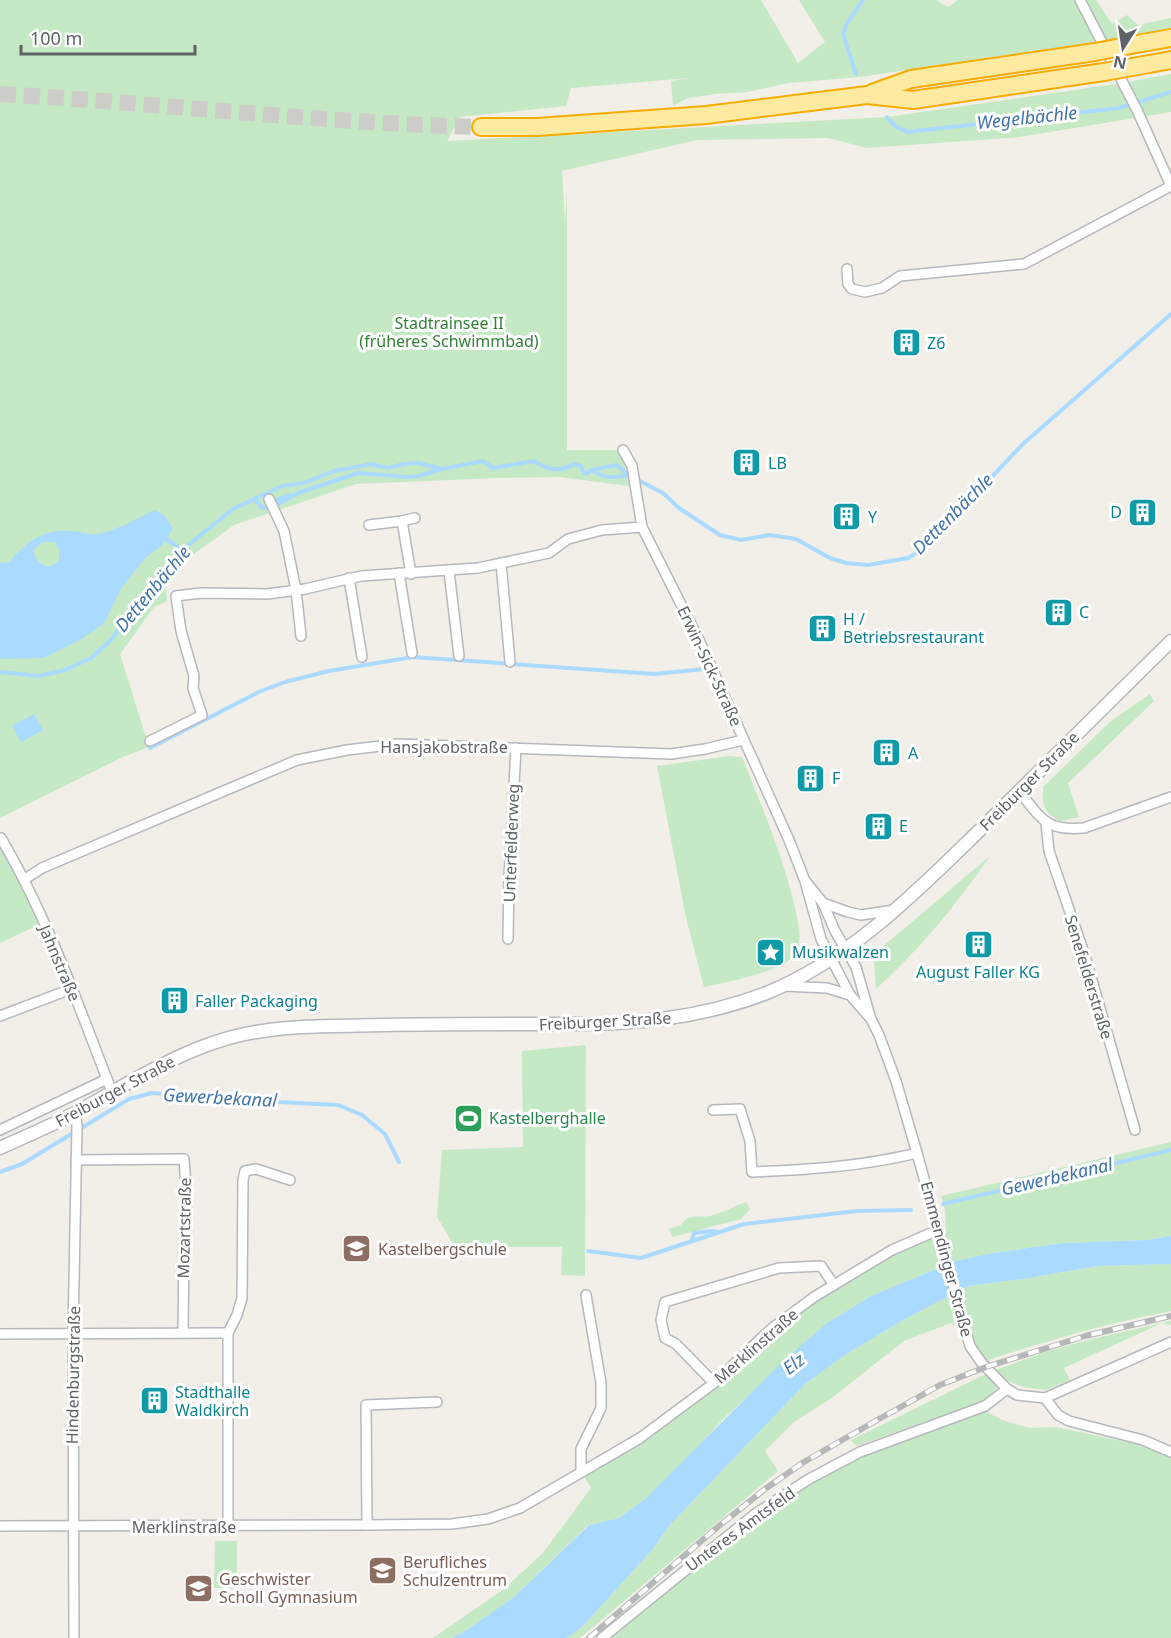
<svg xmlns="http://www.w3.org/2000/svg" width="1171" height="1638" font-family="'Noto Sans',sans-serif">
<rect width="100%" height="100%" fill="#f1efe8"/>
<g fill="#c5e8c5">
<polygon points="0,0 761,0 798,63 825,42 799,0 936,0 948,7 958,0 1096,0 1112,24 1127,15 1138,25 1171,18 1171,29 1142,35 860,77 788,83 747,92 715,94 688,98 673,106 671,81 689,78 571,88 566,106 460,117 447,141 887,117 1123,83 1171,74 1171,112 1020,137 867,148 828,138 697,140 562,171 565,223 567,191 567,450 630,450 636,487 560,477 497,478 356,484 234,525 165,575 167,601 154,607 120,654 149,747 123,757 0,818"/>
<path d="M1150 694 1154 701 1068 783 1079 817 1060 821C1043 812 1042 805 1043 787L1111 721Z"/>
<path d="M729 756 742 757C762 807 783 855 795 908 797 919 801 931 799 943 798 950 795 955 790 959 777 972 724 983 704 987L686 918 657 766Z"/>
<polygon points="0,836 43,923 0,943"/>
<path d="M990 856C957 904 919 950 876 989L874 960 881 948Z"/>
<polygon points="586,1045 585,1276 561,1275 562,1247 455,1247 437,1217 442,1150 523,1147 522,1051"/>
<polygon points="1171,1142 1171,1236 1147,1240 1063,1243 987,1254 956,1261 871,1296 827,1323 722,1420 689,1457 646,1498 619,1518 588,1525 514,1597 464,1632 452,1638 433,1638 504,1589 543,1553 591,1488 581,1472 640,1438 814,1297 938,1230 946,1233 945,1210 941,1196"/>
<path d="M746 1202 750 1209 741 1219 672 1237 669 1229 681 1225C688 1213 698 1218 710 1216 724 1213 733 1206 746 1202Z"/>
<path d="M1171 1264V1311C1106 1323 1044 1342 981 1362L965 1329 951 1323 904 1341 833 1397 794 1422 765 1451 778 1471 580 1638H567L583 1626 652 1550 669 1526 805 1384 845 1355 908 1317 969 1286 1029 1278 1097 1266Z"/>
<polygon points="1171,1321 1171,1325 1162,1323 1064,1368 1070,1380 1046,1390 1023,1387 1004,1379 986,1400 856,1446 851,1440 990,1372 1045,1352 1088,1340"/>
<polygon points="985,1406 988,1413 1005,1421 1029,1428 1056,1427 1150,1447 1171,1457 1171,1638 602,1638 755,1514 860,1452"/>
<polygon points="215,1541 237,1541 237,1588 214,1588"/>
</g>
<g fill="#aadaff" fill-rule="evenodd">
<path d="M155 510 165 516 173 529 161 546 146 557 122 587 104 623 99 627 78 641 43 658 0 659V563L10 562C25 542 44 529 70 531 79 531 89 536 98 534 113 532 140 517 155 510ZM42 542H55L59 551V560C47 573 37 564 33 550Z"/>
<polygon points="34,714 43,730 21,742 12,726"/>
<polygon points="1171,1236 1171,1264 1097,1266 1029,1278 969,1286 908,1317 845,1355 805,1384 669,1526 652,1550 583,1626 567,1638 452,1638 464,1632 514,1597 589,1525 619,1518 646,1498 780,1364 827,1323 871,1296 956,1261 987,1254 1063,1243 1147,1240"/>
</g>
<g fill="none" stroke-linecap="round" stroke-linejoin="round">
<g stroke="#aadaff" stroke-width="4">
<polyline points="856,74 843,34 846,25 863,0"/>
<polyline points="887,117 895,126 907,132 1119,108 1171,92"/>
<path d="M592 470C604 479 614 478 628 475"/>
<polyline points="255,499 261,507 266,508"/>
<polyline points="276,500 290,495"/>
<polyline points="278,504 298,493 358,473 407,477 419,476 441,469"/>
<polyline points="166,539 182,550"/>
<path d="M0 672 39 676 65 670 91 658 112 639 133 608 167 566 182 550 233 509 282 486 304 483 334 471 371 464 388 468 404 464 418 463 442 469 483 461 493 468 534 461C547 470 561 472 574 464L581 466 584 473 587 474 591 470 617 465 628 475 663 493 679 508 720 535 741 540 770 535 796 539 830 558 846 563 868 565 908 558 923 549 933 532 965 505 1023 444 1171 314"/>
<polyline points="150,748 261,691 285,682 329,671 413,657 654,674 705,669"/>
<polyline points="0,1172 22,1164 129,1099 152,1093 241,1100 338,1105 362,1115 385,1134 399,1162"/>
<polyline points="943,1204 1171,1150"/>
<polyline points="692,1240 694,1233 712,1231 717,1232"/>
<polyline points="588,1251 641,1258 744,1224 857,1211 911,1210"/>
</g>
<path stroke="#ccccc8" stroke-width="16" stroke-dasharray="16 8" stroke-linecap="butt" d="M0 94C161 103 320 123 481 127"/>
<defs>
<g id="minor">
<polyline points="1080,0 1137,110 1171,186"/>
<polyline points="847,269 848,284 852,289 865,292 882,288 900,276 1024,264 1171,186"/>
<polyline points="623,450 632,466 642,527 699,640 789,840 805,881 821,939 850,995"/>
<polyline points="269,499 284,531 296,590 301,636"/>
<polyline points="369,525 402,521"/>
<polyline points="501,563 510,662"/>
<polyline points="449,571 459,656"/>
<polyline points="399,573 412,653"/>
<polyline points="411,574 402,521 415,518"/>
<polyline points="349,578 362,657"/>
<polyline points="150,741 202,715 193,688 194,676 181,631 176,596 201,593 267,594 305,589 361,576 478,568 549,553 568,539 602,530 642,527"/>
<path d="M1019 791C1042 819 1045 831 1084 828L1171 797"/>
<polyline points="1046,823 1049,851 1085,956 1135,1130"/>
<path d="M1 838C48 918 79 1007 112 1092"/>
<polyline points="25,879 42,868 297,760 347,750 397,744 671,754 705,749 743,740"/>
<polyline points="807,883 823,903 835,931 856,967 870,1016"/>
<polyline points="823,903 848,912 861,915 894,910"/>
<polyline points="508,939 509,878 516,748"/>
<polyline points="784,986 827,988 850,995 871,1019 879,1035 896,1081 917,1153 970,1346 981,1362 1007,1389 1017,1395 1045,1398 1171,1342"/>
<polyline points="0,1016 71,989"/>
<path d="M713 1110 740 1109 750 1141 752 1172C808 1170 863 1166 917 1153"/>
<polyline points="0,1130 107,1079"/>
<polyline points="76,1160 184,1159 187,1201 184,1242 183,1332"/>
<polyline points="0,1334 228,1333"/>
<polyline points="714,1383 676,1344 665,1338 661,1320 665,1302 779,1268 821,1266 834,1285"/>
<polyline points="1045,1398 1058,1415 1069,1421 1143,1440 1171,1452"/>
<polyline points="581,1472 581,1449 601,1408 601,1383 586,1295"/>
<polyline points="367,1525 366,1405 437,1402"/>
<polyline points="0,1526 367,1525 452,1524 488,1519 520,1508 640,1438 714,1383 771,1329 814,1297 892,1250 938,1230"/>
<polyline points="228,1527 228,1333 237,1315 242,1298 243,1180 245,1171 256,1169 290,1180"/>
<polyline points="74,1638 73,1334 77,1125 75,1113"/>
<polyline points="602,1638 755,1514 809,1479 860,1452 985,1406 1007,1389"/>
</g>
<path id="tertiary" d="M0 1148C26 1136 53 1125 79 1111 134 1080 193 1042 256 1032 298 1025 341 1026 383 1025 441 1024 500 1024 558 1024 630 1025 701 1019 769 992 855 956 919 889 985 825 1047 764 1109 702 1171 641"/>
<g id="trunk">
<polyline points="1142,43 1171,38"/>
<polyline points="1149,64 1171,60"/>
<polyline points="872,93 911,79 1095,52"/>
<polyline points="481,127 537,127 706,115 867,95 913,100 1104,72"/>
</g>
</defs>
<use href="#minor" stroke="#b5b8bc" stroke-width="12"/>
<use href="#tertiary" stroke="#b5b8bc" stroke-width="15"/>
<use href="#trunk" stroke="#f9ab00" stroke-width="20"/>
<use href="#minor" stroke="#fff" stroke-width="9"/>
<use href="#tertiary" stroke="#fff" stroke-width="12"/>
<use href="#trunk" stroke="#feeaa1" stroke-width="16"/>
<defs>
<polyline id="rail" points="589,1638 714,1530 765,1489 804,1462 872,1423 940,1385 986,1367 1085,1336 1171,1316"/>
</defs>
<use href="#rail" stroke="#b6b7b8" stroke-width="6"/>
<use href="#rail" stroke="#fff" stroke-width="4" stroke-dasharray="11" stroke-linecap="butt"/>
<defs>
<g id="trunk-bridge">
<polyline points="1095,52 1142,43"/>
<polyline points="1104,72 1149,64"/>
</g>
</defs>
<use href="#trunk-bridge" stroke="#f9ab00" stroke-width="20" stroke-linecap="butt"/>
<use href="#trunk-bridge" stroke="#feeaa1" stroke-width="16"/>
</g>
<defs>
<symbol id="building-square" viewBox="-11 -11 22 22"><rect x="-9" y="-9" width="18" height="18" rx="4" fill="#0f9aa8" stroke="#fff"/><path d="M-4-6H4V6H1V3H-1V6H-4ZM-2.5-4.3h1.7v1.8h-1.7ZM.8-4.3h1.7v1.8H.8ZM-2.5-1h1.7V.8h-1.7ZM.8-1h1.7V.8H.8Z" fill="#fff"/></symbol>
<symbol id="sight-square" viewBox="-11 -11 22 22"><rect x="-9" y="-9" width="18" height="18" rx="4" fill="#0f9aa8" stroke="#fff"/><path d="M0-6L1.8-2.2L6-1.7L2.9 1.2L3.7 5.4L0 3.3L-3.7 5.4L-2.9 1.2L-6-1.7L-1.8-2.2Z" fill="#fff"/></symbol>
<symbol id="stadium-square" viewBox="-11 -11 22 22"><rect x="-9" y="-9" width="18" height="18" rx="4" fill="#2e9e5b" stroke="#fff"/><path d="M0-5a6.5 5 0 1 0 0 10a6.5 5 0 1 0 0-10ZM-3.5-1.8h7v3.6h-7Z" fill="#fff"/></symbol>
<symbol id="school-square" viewBox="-11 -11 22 22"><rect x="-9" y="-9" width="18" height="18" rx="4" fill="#8d6e63" stroke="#fff"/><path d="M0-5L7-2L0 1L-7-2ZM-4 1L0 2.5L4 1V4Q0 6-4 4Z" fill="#fff"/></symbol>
</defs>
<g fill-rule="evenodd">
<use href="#building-square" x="890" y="326" width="33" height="33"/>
<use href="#building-square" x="730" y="446" width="33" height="33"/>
<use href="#building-square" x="1126" y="496" width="33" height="33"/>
<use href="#building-square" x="830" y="500" width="33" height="33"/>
<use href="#building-square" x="1042" y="596" width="33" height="33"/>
<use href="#building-square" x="806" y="612" width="33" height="33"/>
<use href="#building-square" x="870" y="736" width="33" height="33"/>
<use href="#building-square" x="794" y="762" width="33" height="33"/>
<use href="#building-square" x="862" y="810" width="33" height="33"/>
<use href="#building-square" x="962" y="928" width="33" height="33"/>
<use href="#sight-square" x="754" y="936" width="33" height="33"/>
<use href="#building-square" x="158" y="984" width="33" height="33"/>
<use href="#stadium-square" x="452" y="1102" width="33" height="33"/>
<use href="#school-square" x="340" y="1232" width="33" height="33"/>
<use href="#building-square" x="138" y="1384" width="33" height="33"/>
<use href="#school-square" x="366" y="1554" width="33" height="33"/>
<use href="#school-square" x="182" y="1572" width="33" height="33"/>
</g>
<g text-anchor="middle" stroke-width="6" stroke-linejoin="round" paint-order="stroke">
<g font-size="16" fill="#348238" stroke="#fff">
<text x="449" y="329">Stadtrainsee II<tspan x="449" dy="18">(früheres Schwimmbad)</tspan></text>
</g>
<g font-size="16" fill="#0d838f" stroke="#fff" text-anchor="start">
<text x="927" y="349">Z6</text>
<text x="768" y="469">LB</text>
<text x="1122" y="518" text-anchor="end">D</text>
<text x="868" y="523">Y</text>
<text x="1079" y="618">C</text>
<text x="843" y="625">H /<tspan x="843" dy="18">Betriebsrestaurant</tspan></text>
<text x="908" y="759">A</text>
<text x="832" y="784">F</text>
<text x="899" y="832">E</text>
<text x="792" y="958">Musikwalzen</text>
<text x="978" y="978" text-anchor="middle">August Faller KG</text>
<text x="195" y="1007">Faller Packaging</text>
<text x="175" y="1398">Stadthalle<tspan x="175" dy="18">Waldkirch</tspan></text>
</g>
<g font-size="16" fill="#5f6368" stroke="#fff">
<text transform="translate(710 666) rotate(65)" y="6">Erwin-Sick-Straße</text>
<text x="444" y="753">Hansjakobstraße</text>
<text transform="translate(1029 781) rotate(-45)" y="6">Freiburger Straße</text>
<text transform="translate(511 843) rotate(-88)" y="6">Unterfelderweg</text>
<text transform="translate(60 963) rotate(67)" y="6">Jahnstraße</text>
<text transform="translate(1089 977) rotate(73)" y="6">Senefelderstraße</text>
<text transform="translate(605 1021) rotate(-3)" y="6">Freiburger Straße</text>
<text transform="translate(115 1091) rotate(-28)" y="6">Freiburger Straße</text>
<text transform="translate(184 1228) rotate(-89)" y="6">Mozartstraße</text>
<text transform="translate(947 1259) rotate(75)" y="6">Emmendinger Straße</text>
<text transform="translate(756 1346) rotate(-41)" y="6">Merklinstraße</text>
<text transform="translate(73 1375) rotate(-89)" y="6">Hindenburgstraße</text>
<text x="184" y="1533">Merklinstraße</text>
<text transform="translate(740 1529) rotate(-36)" y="6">Unteres Amtsfeld</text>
</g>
<g font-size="16" fill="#27864d" stroke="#fff" text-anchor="start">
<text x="489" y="1124">Kastelberghalle</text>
</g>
<g font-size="16" fill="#785e54" stroke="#fff" text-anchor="start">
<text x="378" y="1255">Kastelbergschule</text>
<text x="403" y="1568">Berufliches<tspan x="403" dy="18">Schulzentrum</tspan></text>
<text x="219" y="1585">Geschwister<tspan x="219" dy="18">Scholl Gymnasium</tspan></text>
</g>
<g font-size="18" font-style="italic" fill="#4174aa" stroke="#fff">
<text transform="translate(1027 118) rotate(-6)" y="6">Wegelbächle</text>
<text transform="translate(953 514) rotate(-45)" y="6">Dettenbächle</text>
<text transform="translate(153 589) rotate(-50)" y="6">Dettenbächle</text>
<text transform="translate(220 1098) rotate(3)" y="6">Gewerbekanal</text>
<text transform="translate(1057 1177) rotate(-13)" y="6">Gewerbekanal</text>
<text transform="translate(794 1364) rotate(-38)" y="6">Elz</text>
</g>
</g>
<g transform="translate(1123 48) rotate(192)" stroke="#ffffff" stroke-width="4.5" paint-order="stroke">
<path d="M0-4.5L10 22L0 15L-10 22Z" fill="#5f6368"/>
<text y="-9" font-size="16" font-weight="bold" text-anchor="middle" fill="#5f6368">N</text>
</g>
<path d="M21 45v9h174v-9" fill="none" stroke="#5f6368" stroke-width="3"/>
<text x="30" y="45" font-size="18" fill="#5f6368" stroke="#ffffff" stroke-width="4.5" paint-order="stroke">100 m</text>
</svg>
